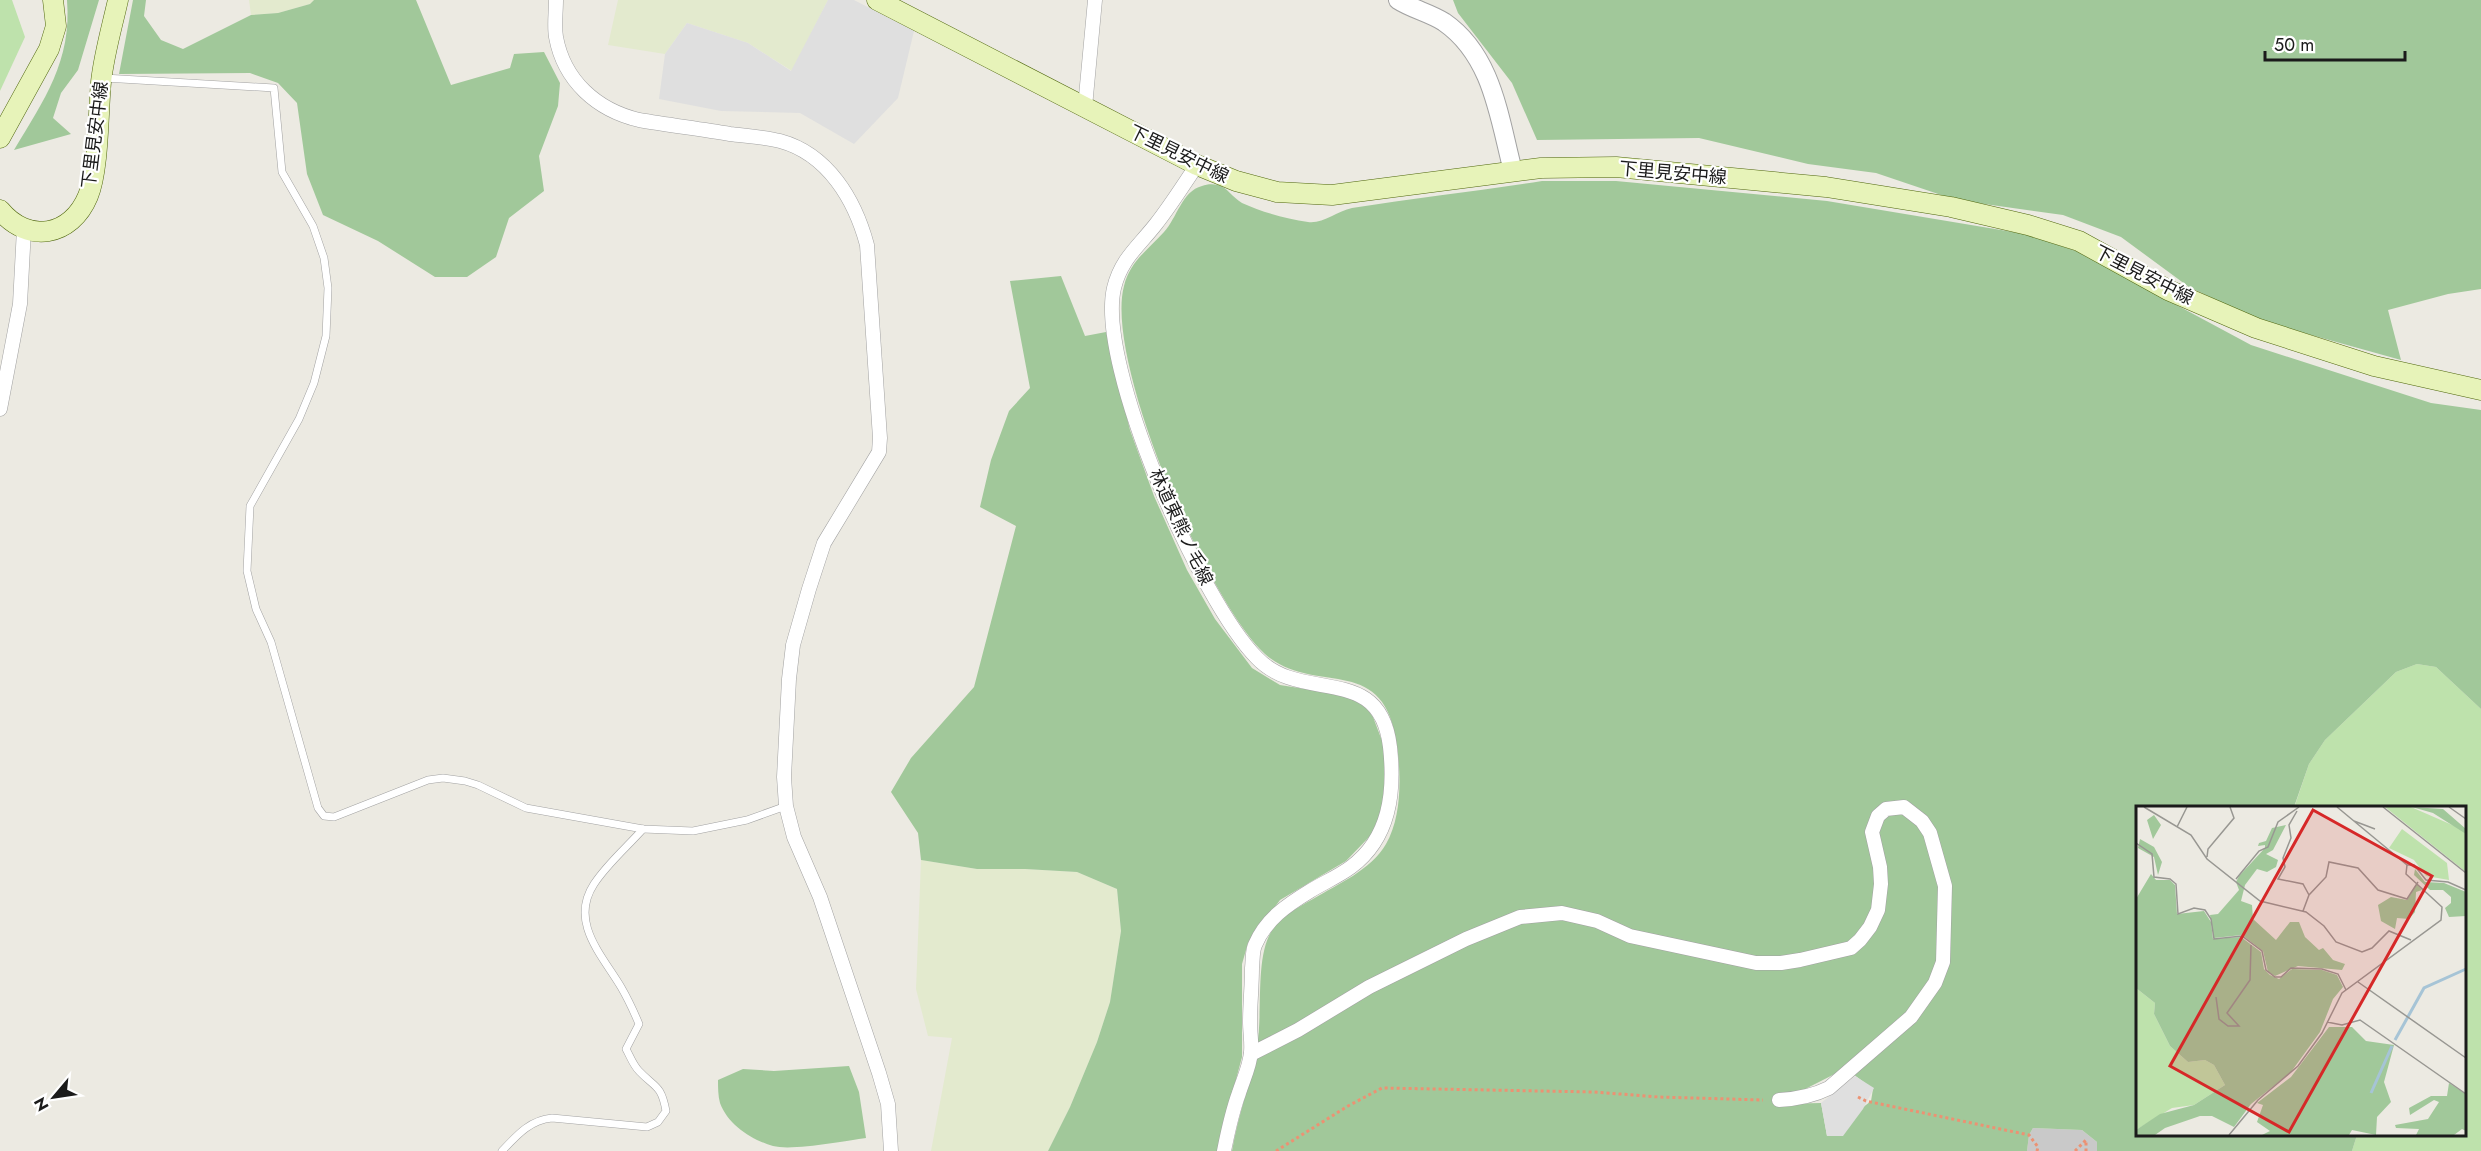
<svg xmlns="http://www.w3.org/2000/svg" width="2481" height="1151" font-family="Jost,'Noto Sans JP',sans-serif">
<rect width="100%" height="100%" fill="#eceae2"/>
<polygon fill="#c9c9c9" points="2033,1128 2082,1130 2097,1142 2097,1151 2027,1151 2029,1135"/>
<g fill="#e3eace">
<polygon points="249,0 314,0 310,4 278,13 251,15"/>
<polygon points="618,0 828,0 792,71 748,43 687,23 665,54 608,45"/>
<polygon points="921,860 977,869 1025,869 1077,872 1117,889 1121,931 1110,1002 1097,1042 1070,1107 1048,1151 931,1151 952,1038 928,1036 916,989"/>
</g>
<g fill="#bee2ac">
<polygon points="0,0 12,0 25,37 0,91"/>
<polygon points="2417,664 2436,667 2481,709 2481,1151 2352,1151 2357,1135 2464,1134 2464,808 2294,808 2309,764 2325,740 2396,672"/>
</g>
<g fill="#a1c89a" fill-rule="evenodd">
<path d="M67 0H99L78 70 61 93 53 118 71 134 14 150C44 100 72 61 67 0Z"/>
<polygon points="133,0 146,0 144,16 161,40 183,49 251,15 278,13 310,4 314,0 416,0 451,85 510,68 514,54 544,52 560,83 558,106 539,156 544,191 509,218 496,257 467,277 435,277 378,241 323,215 307,174 297,103 278,83 250,73 119,74"/>
<polygon points="1453,0 2481,0 2481,289 2448,294 2388,310 2401,360 2261,321 2189,287 2121,237 2063,215 1956,200 1876,173 1808,164 1699,138 1537,140 1512,83 1458,13"/>
<path d="M1542 181H1616L1827 201 2025 234 2076 251 2251 345 2431 403 2481 410V709L2436 667 2417 664 2396 672 2325 740 2309 764 2294 807 2138 808V1134L2357 1135 2352 1151H2097V1142L2082 1130 2033 1128 2029 1135 2027 1151H1232C1238 1115 1251 1082 1257 1046 1263 1014 1255 959 1271 932 1281 916 1297 908 1313 899 1338 884 1371 870 1386 844 1402 816 1401 776 1397 746 1385 650 1314 698 1265 654 1208 602 1104 361 1124 286 1130 261 1148 250 1164 232 1177 218 1182 191 1202 186 1207 184 1213 184 1218 185 1227 187 1233 198 1242 203 1262 212 1286 219 1308 222 1323 224 1337 211 1352 208 1415 198 1479 191 1542 181ZM1845 1068 1873 1089 1871 1101 1827 1136 1821 1103 1779 1104C1800 1090 1823 1081 1845 1068Z"/>
<polygon points="1061,276 1085,336 1106,332 1130,430 1154,496 1187,570 1215,619 1252,668 1280,685 1343,695 1362,702 1373,717 1384,746 1387,788 1381,814 1371,835 1346,861 1280,900 1248,943 1242,964 1242,1057 1217,1151 1048,1151 1070,1107 1097,1042 1110,1002 1121,931 1117,889 1077,872 1025,869 977,869 921,860 918,833 891,792 911,758 974,687 1016,526 980,507 991,460 1009,411 1030,388 1010,281"/>
<path d="M849 1066 859 1092 866 1138C845 1141 792 1151 773 1146 752 1140 728 1125 720 1103 718 1096 718 1087 718 1080L743 1069 774 1071Z"/>
</g>
<g fill="#dfdfdf">
<polygon points="828,0 854,0 914,31 898,98 854,144 800,113 721,111 659,99 665,54 687,23 748,43 791,71"/>
<polygon points="1855,1076 1874,1088 1863,1109 1843,1136 1827,1136 1821,1103"/>
</g>
<g fill="none" stroke-linecap="round" stroke-linejoin="round">
<defs>
<g id="service">
<polyline points="104,78 274,88 282,172 313,226 324,258 328,288 326,336 314,383 299,419 250,506 247,571 256,609 271,642 318,808 324,816 334,817 428,780 443,778 465,781 478,785 526,808 643,829 693,831 747,820 786,806"/>
<path d="M502 1151C517 1135 530 1120 552 1118L647 1127 658 1122 666 1111C661 1084 655 1088 639 1071 633 1065 630 1056 626 1049L639 1024C634 1012 628 999 621 987 602 955 569 922 594 884 607 864 627 847 643 829"/>
</g>
<g id="minor">
<path d="M556 0C556 12 554 26 556 37 564 81 597 110 639 120 669 125 700 129 730 134 746 136 764 137 780 141 828 154 855 200 867 245L880 438 879 452 824 543 809 589 793 645 789 679 784 777 786 806 794 837 820 897 879 1073 888 1104 891 1151"/>
<polyline points="1085,107 1095,0"/>
<path d="M1197 165C1184 184 1171 205 1156 224 1138 247 1121 259 1114 288 1096 365 1201 602 1257 658 1302 705 1380 661 1390 747 1395 792 1390 838 1351 867 1339 876 1323 883 1310 891 1287 905 1266 919 1255 945 1252 952 1253 960 1252 968 1252 986 1250 1004 1250 1022 1250 1032 1252 1043 1251 1052 1250 1066 1243 1080 1239 1093 1232 1112 1228 1131 1224 1151"/>
<polyline points="0,409 20,304 24,229"/>
<path d="M1251 1054 1298 1030 1369 987 1466 939 1520 917 1562 913 1597 921 1630 936 1756 963H1781L1800 960 1851 948 1860 940 1870 927 1878 910 1881 884 1880 867 1872 832 1878 816 1886 809 1904 807 1922 821 1930 833 1945 886 1943 962 1935 983 1911 1017 1829 1088C1813 1096 1797 1099 1779 1100"/>
</g>
<path id="tertiary" d="M1398 0C1412 9 1430 13 1444 22 1493 56 1499 118 1513 171"/>
<g id="secondary">
<polyline points="877,0 1197,165 1236,181 1277,192 1332,195 1541,168 1616,167 1826,187 1951,207 2028,225 2079,241 2168,290 2256,328 2374,366 2481,390"/>
<polyline points="0,138 49,49 56,26 53,0"/>
<path d="M0 210C28 244 71 237 88 196 99 169 98 113 101 82 104 54 112 27 118 0"/>
</g>
</defs>
<use href="#service" stroke="#a2a2a2" stroke-width="8"/>
<use href="#minor" stroke="#a2a2a2" stroke-width="15"/>
<use href="#tertiary" stroke="#a2a2a2" stroke-width="20"/>
<use href="#secondary" stroke="#50670e" stroke-width="21"/>
<g stroke="#ec9273" stroke-width="3" stroke-dasharray="3 3" stroke-linecap="butt">
<polyline points="1858,1097 1866,1101 2029,1135 2038,1147 2037,1151"/>
<polyline points="1276,1151 1348,1106 1382,1088 1594,1092 1659,1097 1763,1100"/>
<polyline points="2075,1151 2086,1140 2086,1151"/>
</g>
<use href="#service" stroke="#fff" stroke-width="7"/>
<use href="#minor" stroke="#fff" stroke-width="14"/>
<use href="#tertiary" stroke="#fff" stroke-width="18"/>
<use href="#secondary" stroke="#e7f3b9" stroke-width="20"/>
</g>
<g text-anchor="middle" stroke-width="4.5" stroke-linejoin="round" paint-order="stroke">
<g font-size="18" fill="#1b1b1b" stroke="#fff">
<text transform="translate(95 135) rotate(-83)" y="6">下里見安中線</text>
<text transform="translate(1179 154) rotate(26)" y="6">下里見安中線</text>
<text transform="translate(1673 173) rotate(5)" y="6">下里見安中線</text>
<text transform="translate(2144 275) rotate(27)" y="6">下里見安中線</text>
<text transform="translate(1181 527) rotate(65)" y="6">林道東熊ノ毛線</text>
</g>
</g>
<g transform="translate(2136 806)">
<rect width="330" height="330" fill="#eceae2"/>
<path d="M249 1H275L330 25V66ZM266 23 311 57 313 74 290 70 278 54 253 42ZM0 182 19 197 18 208 34 240 52 256 69 254 78 259 89 279 58 299 36 302 0 324Z" fill="#bee2ac"/>
<path d="M276 1 307 3 330 23V28L297 7ZM18 9 25 19 17 33 11 14ZM150 19 137 44 130 48 142 54 140 61 131 66 121 63 109 79 105 95 116 99 117 113 140 134 154 116H163L169 131 183 144 187 142 197 154 209 158 206 164 162 160 139 170 132 166 127 145 106 129 78 132 74 109 82 108 103 84 100 76 103 70 129 42V39L122 40 123 37 130 35 136 22ZM4 33 18 41 26 56 22 69 18 51 2 42ZM279 63 289 76 308 77 330 86V110L313 111 309 102 315 97V91L307 84H294L278 69ZM15 68 20 74H34L39 79 41 108 68 105 75 116 77 133 105 131 125 146 128 163 134 169 143 173 156 163 186 164 201 169 207 181 197 193 184 226 155 266 115 298 98 321 76 310H64L29 322 19 329H0V324L24 308 58 299 89 279 78 259 69 254 52 256 34 240 18 208 19 197 0 182V93ZM281 78 286 84 280 86 279 106 273 113 261 112 259 123 245 115 242 99 255 91 271 94ZM193 221H216L230 235 258 239 248 276 255 296 241 311 240 329 216 324 213 329H126L134 325 121 316 127 299 121 297 155 271ZM313 277 330 288V325L326 323 318 329H280L283 323 260 322 259 319 292 313 303 296 298 294 274 309 273 302 295 290H311Z" fill="#a1c89a"/>
<path fill="none" stroke="#a6c4d6" stroke-width="3" d="M259 234 288 182 330 163M235 287 256 240"/>
<path fill="none" stroke="#989792" stroke-width="1.5" d="M8 1 55 29 71 53 124 95 170 106 188 120 200 136 226 146 236 142 253 125 275 134M201 1 271 59M247 1 330 67M313 1 330 13M161 5 153 19 155 32 147 52 149 61 142 73 167 78 173 89M218 15 239 23M41 21 51 1M0 37 16 48 18 71 34 73 40 78 42 108 58 102 69 104 75 113 78 133 106 130 126 145 130 164 139 171H145L155 162 186 163 202 168 210 184M71 51 72 43 98 12 94 1M100 73 123 45 132 41 142 16 163 1M167 105 173 89 190 71 193 56 222 62 242 84 271 93 282 76M222 176 330 252M80 191 83 213 92 220H103L91 207 114 174 115 139M191 216 206 219 224 214 330 288M93 329 122 294 162 260 186 227 206 187 305 114 306 101 270 68 271 59H278L290 74 312 76 330 84"/>
<path fill="#d62828" fill-opacity="0.15" stroke="#d62828" stroke-width="3" d="M177 4 296 70 153 326 34 260Z"/>
<rect width="330" height="330" fill="none" stroke="#1b1b1b" stroke-width="3"/>
</g>
<g transform="translate(54 1097) rotate(241)" stroke="#ffffff" stroke-width="4.5" paint-order="stroke">
<path d="M0-4.5L10 22L0 15L-10 22Z" fill="#1b1b1b"/>
<text y="-9" font-size="16" font-weight="bold" text-anchor="middle" fill="#1b1b1b">N</text>
</g>
<path d="M2265 51v9h140v-9" fill="none" stroke="#1b1b1b" stroke-width="3"/>
<text x="2274" y="51" font-size="18" fill="#1b1b1b" stroke="#ffffff" stroke-width="4.5" paint-order="stroke">50 m</text>
</svg>
